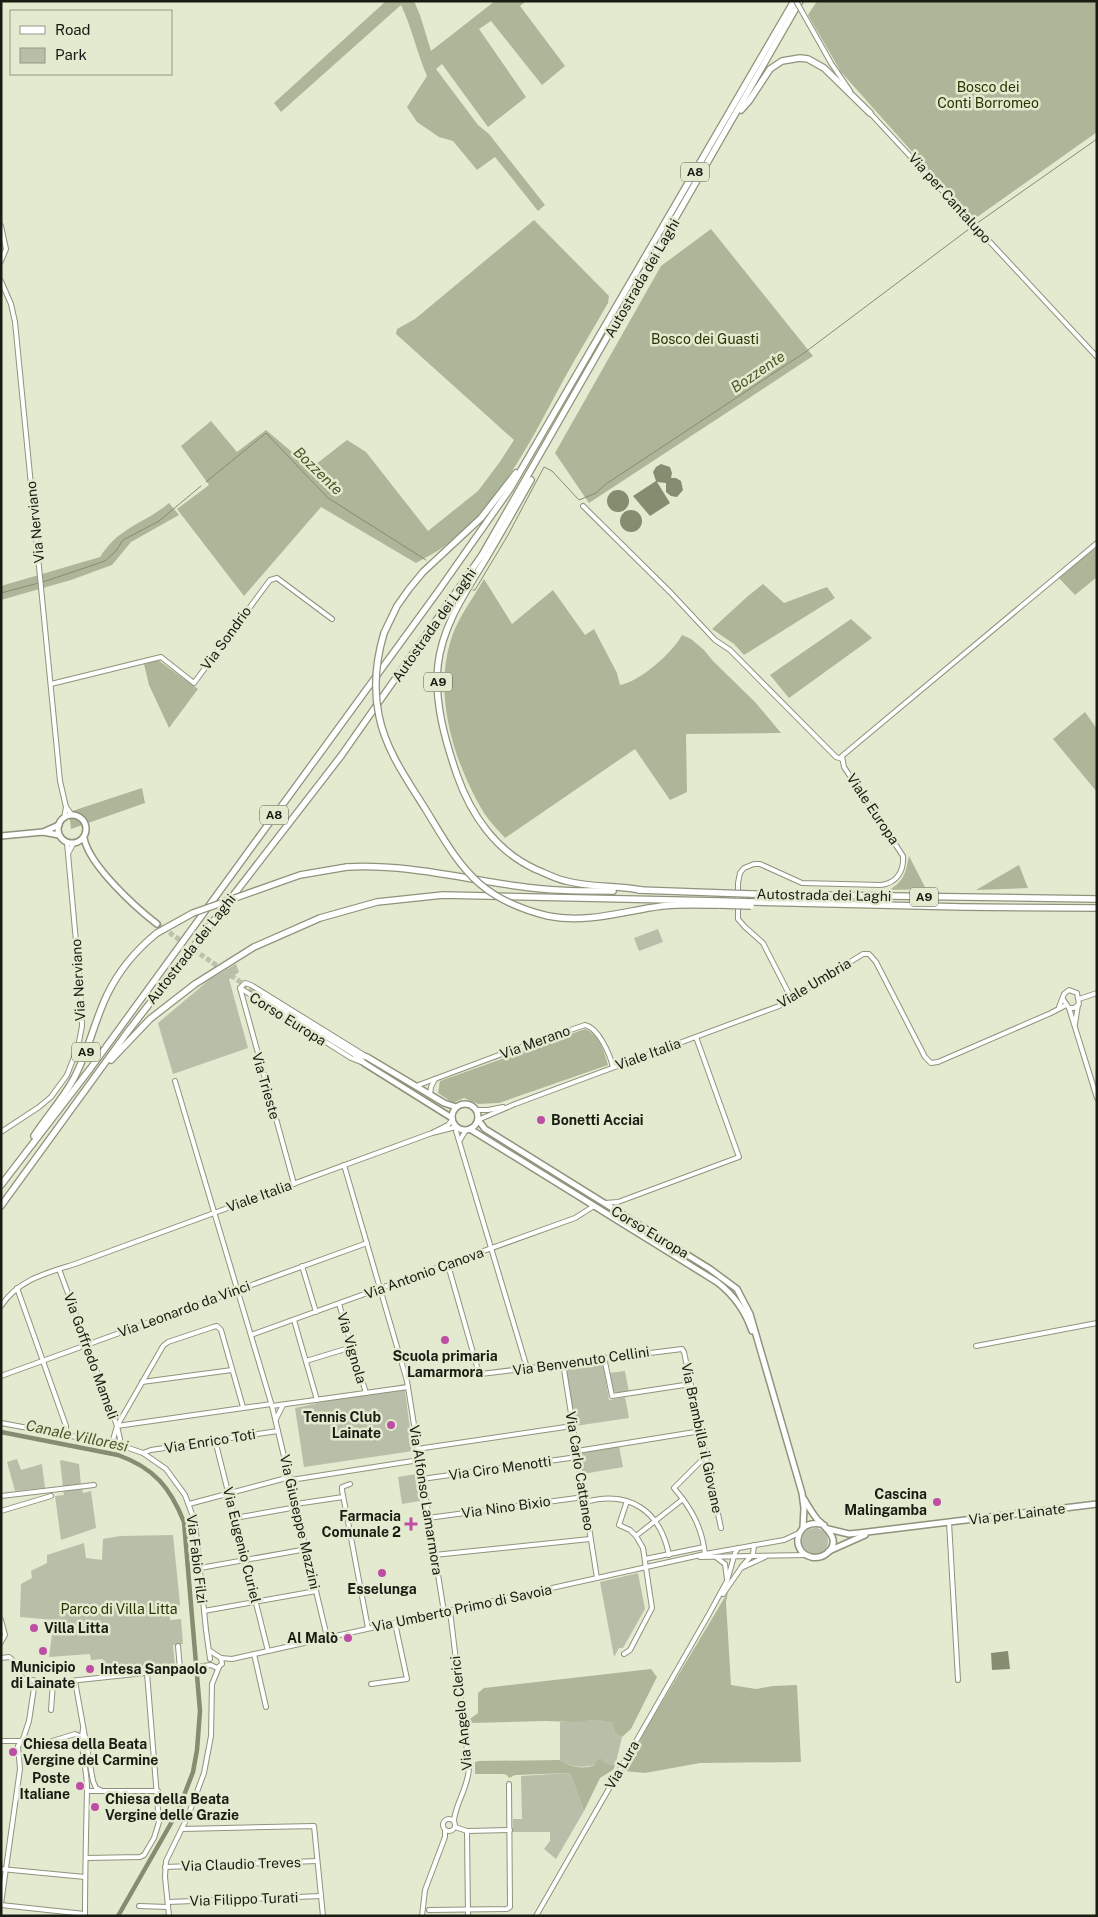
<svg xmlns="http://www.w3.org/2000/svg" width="1098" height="1917" font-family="'Public Sans',sans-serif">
<rect width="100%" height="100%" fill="#e3ead0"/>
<g fill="#b8bea8">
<polygon points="658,929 663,942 639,951 634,938"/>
<polygon points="236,964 239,972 229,979 248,1048 173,1074 158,1023 209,980"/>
<polygon points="599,1360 603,1363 609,1400 625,1397 629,1418 575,1426 566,1367 569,1364"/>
<polygon points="625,1371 629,1392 616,1393 612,1389 609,1373"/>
<polygon points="404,1384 413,1451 304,1467 295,1408"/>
<polygon points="619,1446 623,1467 583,1474 580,1455 581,1453"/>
<polygon points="17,1459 21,1470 42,1464 45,1488 15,1491 7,1462"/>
<polygon points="61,1460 79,1464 81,1485 63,1487 60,1461"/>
<polygon points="416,1474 420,1501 402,1504 398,1477"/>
<polygon points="82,1489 83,1493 91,1491 96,1528 61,1540 55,1496 64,1495 63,1491"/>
<circle cx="815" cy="1541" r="13"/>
<polygon points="173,1535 180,1604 177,1610 170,1610 170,1620 181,1619 183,1644 173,1645 175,1666 105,1673 103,1659 91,1660 90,1654 49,1657 54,1620 20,1617 21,1584 32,1578 31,1571 47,1563 47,1555 84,1543 86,1558 102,1560 103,1539 120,1536"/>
<polygon points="638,1573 645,1609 623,1648 619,1648 614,1657 600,1582"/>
<path d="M597 1720 612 1723 615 1733 622 1737 615 1766C595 1759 582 1775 560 1760V1722Z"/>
<polygon points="570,1773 584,1811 556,1859 544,1849 550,1841 550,1832 513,1832 513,1819 522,1819 521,1776"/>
</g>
<g fill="#aeb699">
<path d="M386 1H414L420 15 431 51 495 1H526L520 6 565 66 542 85 491 21 479 29 526 97 488 127 442 64 436 69 478 125 489 134 545 205 538 211 495 157 477 170 453 141 439 137 417 122 407 107 427 76C417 53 412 28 401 5L281 112 274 103Z"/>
<polygon points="817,1 1097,1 1097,132 973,220 841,72 808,15"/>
<path d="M534 220 609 296 608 303C594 328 578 353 564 379 531 440 502 502 446 545 437 552 426 557 416 563L321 507 244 596 177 509 209 485 181 446 211 421 237 452 266 430 311 468 347 440 366 452 428 531 478 491 499 463 514 440 396 334 397 329 415 319Z"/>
<polygon points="711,229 813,356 589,503 555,453 661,266"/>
<path d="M169 503 179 515 131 542 112 565 71 580 1 600V586L100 557C121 525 143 525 169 503Z"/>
<polygon points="1097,547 1097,577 1075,595 1057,576"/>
<path d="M484 579 512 624 553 590 585 635 594 629 617 673 620 685C641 681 672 653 682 635L691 639 704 650 713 661 755 702 781 733 686 734 687 792 670 800 635 749 505 838C497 829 487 819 481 808 454 761 434 697 450 643 456 620 472 600 484 579Z"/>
<polygon points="763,584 784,603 827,587 835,598 744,655 734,644 712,629 748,596"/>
<polygon points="851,619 872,638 789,698 770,675"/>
<polygon points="158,660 198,689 169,728 149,685 144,664"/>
<polygon points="1085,712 1097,729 1097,792 1053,739"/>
<polygon points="142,788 145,803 71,829 69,812"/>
<path d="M909 856 926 889 889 890C905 880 905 874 909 856Z"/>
<polygon points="1019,865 1028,888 976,890"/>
<path d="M585 1029C600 1035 604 1051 608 1065L499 1103 478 1104 464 1098 453 1103 438 1093 440 1081Z"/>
<polygon points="728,1592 726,1602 731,1685 756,1689 773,1686 797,1685 801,1762 700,1763 645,1773 624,1771 649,1724"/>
<polygon points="651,1669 657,1677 631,1729 622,1737 615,1733 612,1723 597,1720 573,1722 545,1721 470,1723 470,1719 478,1713 478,1693 484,1688"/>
<path d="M602 1759 604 1763 615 1766 613 1770 600 1778 584 1811 570 1773 515 1775 509 1778 507 1775 503 1774H475V1762L479 1761 560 1760C570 1767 583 1770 595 1765L597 1760Z"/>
</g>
<g fill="#858c70">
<polygon points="661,464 670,467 672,473 671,478 676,478 681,481 683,490 677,497 671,496 666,492 666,483 657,482 670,503 650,516 633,496 656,481 653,472 656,467"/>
<circle cx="618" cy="501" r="11"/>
<circle cx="631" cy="521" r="11"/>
<polygon points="1008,1651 1010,1669 992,1670 991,1653"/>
</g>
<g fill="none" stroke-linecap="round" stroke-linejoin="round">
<g stroke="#858c70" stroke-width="1">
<polyline points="206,482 266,433 328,498 426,560"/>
<polyline points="43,582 105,561 116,551 123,540 159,521 201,486"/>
<polyline points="473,590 475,590 508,535 544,467 552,471 579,500 596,493 606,484 804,353 973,226 1097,139"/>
<polyline points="1,593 39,583"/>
</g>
<path stroke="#858c70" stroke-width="4.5" d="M1 1432 118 1455C154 1468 170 1487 184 1522L200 1711 197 1750 193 1772 178 1811 118 1916"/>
<polyline stroke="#bbc1aa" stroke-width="5" stroke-dasharray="5 2.5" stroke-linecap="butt" points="157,924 262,997"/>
<defs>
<g id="minor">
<polyline points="813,31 831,63 850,91"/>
<polyline points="870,113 1097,357"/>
<polyline points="1,226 6,249 1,261"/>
<polyline points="1,281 11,304 15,322 60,781 66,807 72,815"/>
<polyline points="583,506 671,593 715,640 730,650 836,757 842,759"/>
<polyline points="51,684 161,657 194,683 270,580 277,578 332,619"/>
<polyline points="64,818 66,807"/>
<polyline points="69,852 73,844"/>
<polyline points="240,988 294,1184"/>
<polyline points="240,988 245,983 251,985 364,1055"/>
<polyline points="240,988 351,1058 361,1062"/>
<path d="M793 999 788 992 763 943 745 927 738 919V883L740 873 744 868 754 864H760L802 883 881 885C897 883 904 871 903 856L844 767 842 756 1097 543"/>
<polyline points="1079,999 1097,993"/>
<polyline points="1059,1007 1064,994 1069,990 1077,993 1079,1004 1074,1008 1069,1008 1063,999"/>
<polyline points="1069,1008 1097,1098"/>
<polyline points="1075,1024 1078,1005"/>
<polyline points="175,1081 272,1406 327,1637"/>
<path d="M416 1086 518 1048 585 1025C599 1028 610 1055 613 1067"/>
<polyline points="430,1095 431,1087 435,1079"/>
<polyline points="476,1110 488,1110 503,1107"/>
<polyline points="478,1120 515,1104 779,1006 863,954 869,954 876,962 925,1057 931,1063 938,1062 1051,1013 1066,1005"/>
<polyline points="457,1127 456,1131 527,1368"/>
<polyline points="1,1132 39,1107 51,1097 67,1075 78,1047 82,1026 81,996 67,843"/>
<polyline points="434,1132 448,1125 452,1120"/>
<polyline points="460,1140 466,1130"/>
<polyline points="344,1165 407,1381 444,1612"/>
<polyline points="605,1203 618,1202 739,1157 696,1037"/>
<polyline points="448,1265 478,1370 481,1374 682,1349 684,1352 721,1528"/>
<polyline points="302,1266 316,1312"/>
<polyline points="59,1269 117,1426 120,1439 120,1445"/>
<polyline points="17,1288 66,1426 66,1435"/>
<polyline points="339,1304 366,1393"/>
<path d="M1 1306C19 1279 47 1273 75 1264L432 1133 456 1127"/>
<polyline points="294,1320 317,1400"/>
<polyline points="251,1335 575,1218 594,1206"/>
<polyline points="976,1346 1097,1323"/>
<polyline points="604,1357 612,1396 691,1384"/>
<polyline points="306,1361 352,1347"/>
<polyline points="563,1363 597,1578"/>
<polyline points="1,1376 367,1243"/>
<polyline points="142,1382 232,1370"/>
<polyline points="272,1406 408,1387"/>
<polyline points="276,1419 283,1405"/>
<polyline points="1,1423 120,1445 143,1453 166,1469 185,1495 195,1522 206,1630 210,1659"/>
<polyline points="117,1426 271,1404"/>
<polyline points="215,1440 268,1651"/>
<polyline points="112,1443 117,1426 163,1346 168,1342 213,1327 217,1326 221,1330 243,1407"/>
<polyline points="417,1449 572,1426"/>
<polyline points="577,1451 701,1431"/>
<polyline points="143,1453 151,1450 278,1431"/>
<polyline points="422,1479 577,1457"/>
<polyline points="291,1480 419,1460"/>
<polyline points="350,1484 342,1487 342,1490 368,1628"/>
<polyline points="1,1496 94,1485"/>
<path d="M585 1502C629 1490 660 1510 669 1555"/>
<polyline points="189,1504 290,1477"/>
<polyline points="296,1504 343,1497"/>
<polyline points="1,1511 51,1496"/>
<polyline points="235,1518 297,1507"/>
<polyline points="428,1518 584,1497"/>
<polyline points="949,1522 958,1680"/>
<polyline points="636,1536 683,1499"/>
<path d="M705 1554C702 1527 691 1508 674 1488L706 1456"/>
<polyline points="434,1555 590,1539"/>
<polyline points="700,1557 806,1555"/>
<polyline points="717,1558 725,1564 727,1579"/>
<polyline points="645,1559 704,1547"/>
<polyline points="742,1566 753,1554 754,1545"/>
<polyline points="200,1568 307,1549"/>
<polyline points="723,1594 741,1568 765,1557"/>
<polyline points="204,1611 316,1591"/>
<path d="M450 1611 469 1767C469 1786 456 1802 454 1820"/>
<polyline points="1,1620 5,1635 1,1642"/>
<polyline points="178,1646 180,1669"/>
<polyline points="254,1654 266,1707"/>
<polyline points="624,1654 630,1650 652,1608 643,1548 636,1536 630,1530 619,1525 627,1501"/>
<path d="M1 1658 9 1657C18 1662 16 1673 24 1679L51 1683 173 1670 211 1665 217 1668 222 1664 221 1658 210 1651"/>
<polyline points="221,1658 232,1659 705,1554 784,1540 799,1533"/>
<polyline points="75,1681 93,1781 96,1788 102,1791"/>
<polyline points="371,1684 407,1679 395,1623"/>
<polyline points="51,1710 53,1683"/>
<path d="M83 1729C79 1748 88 1771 87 1791 86 1833 85 1874 85 1916"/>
<polyline points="1,1741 22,1741 33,1747 75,1734 82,1737"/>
<polyline points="87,1791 158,1791"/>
<circle cx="449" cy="1825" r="6"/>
<polyline points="455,1827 467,1831 510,1830"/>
<polyline points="182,1829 314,1826 323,1916"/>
<polyline points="467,1831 468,1916"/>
<polyline points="86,1858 140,1857 144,1855 154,1838 159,1822 147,1673"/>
<polyline points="165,1867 317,1861"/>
<polyline points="1,1869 85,1877"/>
<polyline points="168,1902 321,1896"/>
<polyline points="1,1904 20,1769 18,1746 23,1739 29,1721 35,1681"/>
<polyline points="1,1905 85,1914"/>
<polyline points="139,1906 168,1907"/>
<polyline points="429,1910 507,1909 510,1907 509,1784"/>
<polyline points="169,1916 165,1877 166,1861 188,1816 204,1773 211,1736 212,1684 219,1667"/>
<polyline points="422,1916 425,1890 445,1837 445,1830"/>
<polyline points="536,1916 709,1614 727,1581 735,1553 738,1548"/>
</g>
<g id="major">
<circle cx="72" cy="829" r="14"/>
<polyline points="43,832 59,825"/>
<polyline points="1,836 43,832 59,835"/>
<path d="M84 838C89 865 135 907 157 924"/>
<polyline points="262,997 353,1053 364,1063 452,1118"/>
<polyline points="354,1053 367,1057 444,1103 456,1107"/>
<circle cx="465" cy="1117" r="13"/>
<polyline points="478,1120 485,1129 710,1269 737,1289 750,1314 802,1493 804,1508 803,1528"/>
<path d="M470 1129 717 1282C734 1295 745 1310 752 1331"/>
<path d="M804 1499C808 1506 812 1513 817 1519 826 1528 843 1541 826 1554 822 1557 816 1558 811 1557 788 1551 797 1516 824 1525"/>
<polyline points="828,1529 849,1534 859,1533 1097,1504"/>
<polyline points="829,1551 865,1535"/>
</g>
<g id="highway">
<polyline points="741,110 749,101 770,69 782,61 800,58 808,59 824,68 870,113"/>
<path d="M531 480C515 508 499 537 482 565 463 596 442 628 438 665 434 702 445 740 457 775 471 815 496 851 535 869 545 873 556 879 566 881 591 888 617 885 641 890"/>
<polyline points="384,633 397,606 409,589 423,572 481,518 516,473"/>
<path d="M347 867C406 864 459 878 517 886 549 891 581 891 613 891"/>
<polyline points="639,890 722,893"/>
<polyline points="751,894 1097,899"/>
<polyline points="751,902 963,907 1097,908"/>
<path d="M548 916C588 924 623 911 662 906 681 904 701 905 720 905"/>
<polyline points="111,1060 150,1019 195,984 254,947 320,918 377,902 443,895 720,901"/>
<path d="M34 1136C46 1117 62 1100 73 1080 88 1053 94 1022 107 995 119 970 136 950 157 933"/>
<polyline points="1,1185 90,1069 439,590 510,489 794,1"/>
<polyline points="1,1206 126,1034 341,756 482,555 800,1"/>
</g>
</defs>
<use href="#minor" stroke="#8e947c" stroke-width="6"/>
<use href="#major" stroke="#8e947c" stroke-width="8"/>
<use href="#highway" stroke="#8e947c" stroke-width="8"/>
<use href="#minor" stroke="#fff" stroke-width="4"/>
<use href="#major" stroke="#fff" stroke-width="5"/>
<use href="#highway" stroke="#fff" stroke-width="5.5"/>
<defs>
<polyline id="minor-bridge" points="796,1 813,31"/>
<g id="highway-bridge">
<path d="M384 633C376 660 373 688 379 716 386 751 408 781 426 810 442 836 457 864 480 884 500 901 523 910 548 916"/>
<polyline points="722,893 751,894"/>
<polyline points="720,901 751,902"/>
<polyline points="720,905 751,906"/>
<polyline points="157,933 193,913 283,881 300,875 347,867"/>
</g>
</defs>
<use href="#minor-bridge" stroke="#8e947c" stroke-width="6" stroke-linecap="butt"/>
<use href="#highway-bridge" stroke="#8e947c" stroke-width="8" stroke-linecap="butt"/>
<use href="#minor-bridge" stroke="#fff" stroke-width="4"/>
<use href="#highway-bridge" stroke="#fff" stroke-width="5.5"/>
</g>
<g fill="#bf4ca5" stroke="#e3ead0" stroke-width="2">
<circle cx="541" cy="1120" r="5"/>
<circle cx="445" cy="1340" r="5"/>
<circle cx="391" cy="1425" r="5"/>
<circle cx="937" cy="1502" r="5"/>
<path d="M408.5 1516.5h5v5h5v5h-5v5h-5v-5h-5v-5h5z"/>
<circle cx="382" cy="1573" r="5"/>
<circle cx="34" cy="1628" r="5"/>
<circle cx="348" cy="1638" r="5"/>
<circle cx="43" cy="1651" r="5"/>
<circle cx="90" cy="1669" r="5"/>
<circle cx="13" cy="1752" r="5"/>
<circle cx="80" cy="1786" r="5"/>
<circle cx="95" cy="1807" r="5"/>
</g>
<g text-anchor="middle" stroke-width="5" stroke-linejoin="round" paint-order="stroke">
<g fill="#e3ead0" stroke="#565a4b" stroke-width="1">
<rect x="681" y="162.5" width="28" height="19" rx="4"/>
<rect x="424" y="672.5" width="28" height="19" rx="4"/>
<rect x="260" y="805.5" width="28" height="19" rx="4"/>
<rect x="910" y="887.5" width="28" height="19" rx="4"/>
<rect x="72" y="1042.5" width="28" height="19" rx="4"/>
</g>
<g font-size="12" font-weight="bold" fill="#191c12">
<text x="695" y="176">A8</text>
<text x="438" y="686">A9</text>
<text x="274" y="819">A8</text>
<text x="924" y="901">A9</text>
<text x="86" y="1056">A9</text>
</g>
<g font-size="14" fill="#2a3300" stroke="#e3ead0">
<text x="988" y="92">Bosco dei<tspan x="988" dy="16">Conti Borromeo</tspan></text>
<text x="705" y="344">Bosco dei Guasti</text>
<text x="119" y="1614">Parco di Villa Litta</text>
</g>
<g font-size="14" fill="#191c12" stroke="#e3ead0">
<text transform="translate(950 198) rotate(48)" y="5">Via per Cantalupo</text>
<text transform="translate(642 278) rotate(-60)" y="5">Autostrada dei Laghi</text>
<text transform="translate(35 522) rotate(-96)" y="5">Via Nerviano</text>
<text transform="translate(434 625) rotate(-55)" y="5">Autostrada dei Laghi</text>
<text transform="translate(226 638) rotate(-54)" y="5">Via Sondrio</text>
<text transform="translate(873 809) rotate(56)" y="5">Viale Europa</text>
<text transform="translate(824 895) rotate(1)" y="5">Autostrada dei Laghi</text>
<text transform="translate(191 949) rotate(-52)" y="5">Autostrada dei Laghi</text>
<text transform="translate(78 980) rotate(-93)" y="5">Via Nerviano</text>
<text transform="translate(814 983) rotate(-31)" y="5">Viale Umbria</text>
<text transform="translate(288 1019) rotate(32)" y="5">Corso Europa</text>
<text transform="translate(535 1042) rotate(-20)" y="5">Via Merano</text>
<text transform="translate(648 1054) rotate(-20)" y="5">Viale Italia</text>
<text transform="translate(266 1086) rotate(74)" y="5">Via Trieste</text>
<text transform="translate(259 1196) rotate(-20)" y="5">Viale Italia</text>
<text transform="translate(650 1232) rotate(31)" y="5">Corso Europa</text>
<text transform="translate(424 1273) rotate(-20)" y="5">Via Antonio Canova</text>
<text transform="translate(184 1309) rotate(-20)" y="5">Via Leonardo da Vinci</text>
<text transform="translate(352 1348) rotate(74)" y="5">Via Vignola</text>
<text transform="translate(91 1356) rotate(70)" y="5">Via Goffredo Mameli</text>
<text transform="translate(581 1361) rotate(-8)" y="5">Via Benvenuto Cellini</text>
<text transform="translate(702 1438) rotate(78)" y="5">Via Brambilla il Giovane</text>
<text transform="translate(210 1441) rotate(-9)" y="5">Via Enrico Toti</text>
<text transform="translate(500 1468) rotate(-8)" y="5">Via Ciro Menotti</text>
<text transform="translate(580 1471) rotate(81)" y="5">Via Carlo Cattaneo</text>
<text transform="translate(426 1500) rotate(81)" y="5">Via Alfonso Lamarmora</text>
<text transform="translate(506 1507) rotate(-8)" y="5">Via Nino Bixio</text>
<text transform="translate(1017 1514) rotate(-7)" y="5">Via per Lainate</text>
<text transform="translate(300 1522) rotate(77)" y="5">Via Giuseppe Mazzini</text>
<text transform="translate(242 1545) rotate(76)" y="5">Via Eugenio Curiel</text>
<text transform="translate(197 1559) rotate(83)" y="5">Via Fabio Filzi</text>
<text transform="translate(462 1608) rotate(-12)" y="5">Via Umberto Primo di Savoia</text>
<text transform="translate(461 1713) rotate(-96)" y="5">Via Angelo Clerici</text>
<text transform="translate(622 1765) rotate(-60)" y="5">Via Lura</text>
<text transform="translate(241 1864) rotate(-2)" y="5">Via Claudio Treves</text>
<text transform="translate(244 1899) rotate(-2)" y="5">Via Filippo Turati</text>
</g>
<g font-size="14" font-weight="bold" fill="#191c12" stroke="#e3ead0" text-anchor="start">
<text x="551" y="1125">Bonetti Acciai</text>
<text x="445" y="1361" text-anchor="middle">Scuola primaria<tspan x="445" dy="16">Lamarmora</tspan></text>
<text x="381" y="1422" text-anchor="end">Tennis Club<tspan x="381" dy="16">Lainate</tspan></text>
<text x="927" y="1499" text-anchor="end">Cascina<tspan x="927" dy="16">Malingamba</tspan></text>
<text x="401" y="1521" text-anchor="end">Farmacia<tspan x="401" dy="16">Comunale 2</tspan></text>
<text x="382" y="1594" text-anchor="middle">Esselunga</text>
<text x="44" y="1633">Villa Litta</text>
<text x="338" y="1643" text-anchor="end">Al Malò</text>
<text x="43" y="1672" text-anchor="middle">Municipio<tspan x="43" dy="16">di Lainate</tspan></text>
<text x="100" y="1674">Intesa Sanpaolo</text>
<text x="23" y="1749">Chiesa della Beata<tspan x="23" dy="16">Vergine del Carmine</tspan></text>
<text x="70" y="1783" text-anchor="end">Poste<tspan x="70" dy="16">Italiane</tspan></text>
<text x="105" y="1804">Chiesa della Beata<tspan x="105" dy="16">Vergine delle Grazie</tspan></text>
</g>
<g font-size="15" font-style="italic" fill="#4c5626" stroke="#e3ead0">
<text transform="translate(758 372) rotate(-34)" y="5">Bozzente</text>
<text transform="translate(318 471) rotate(44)" y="5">Bozzente</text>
<text transform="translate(77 1436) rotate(12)" y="5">Canale Villoresi</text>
</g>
</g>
<rect width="1098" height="1917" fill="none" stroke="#191c12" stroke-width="5"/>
<rect x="10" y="10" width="162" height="65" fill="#e3ead0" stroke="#929884"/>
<rect x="20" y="26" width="25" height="8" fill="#ffffff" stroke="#929884"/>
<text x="55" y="35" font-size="15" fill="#191c12">Road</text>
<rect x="20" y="48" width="25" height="15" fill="#b8bea8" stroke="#929884"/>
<text x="55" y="60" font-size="15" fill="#191c12">Park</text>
</svg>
